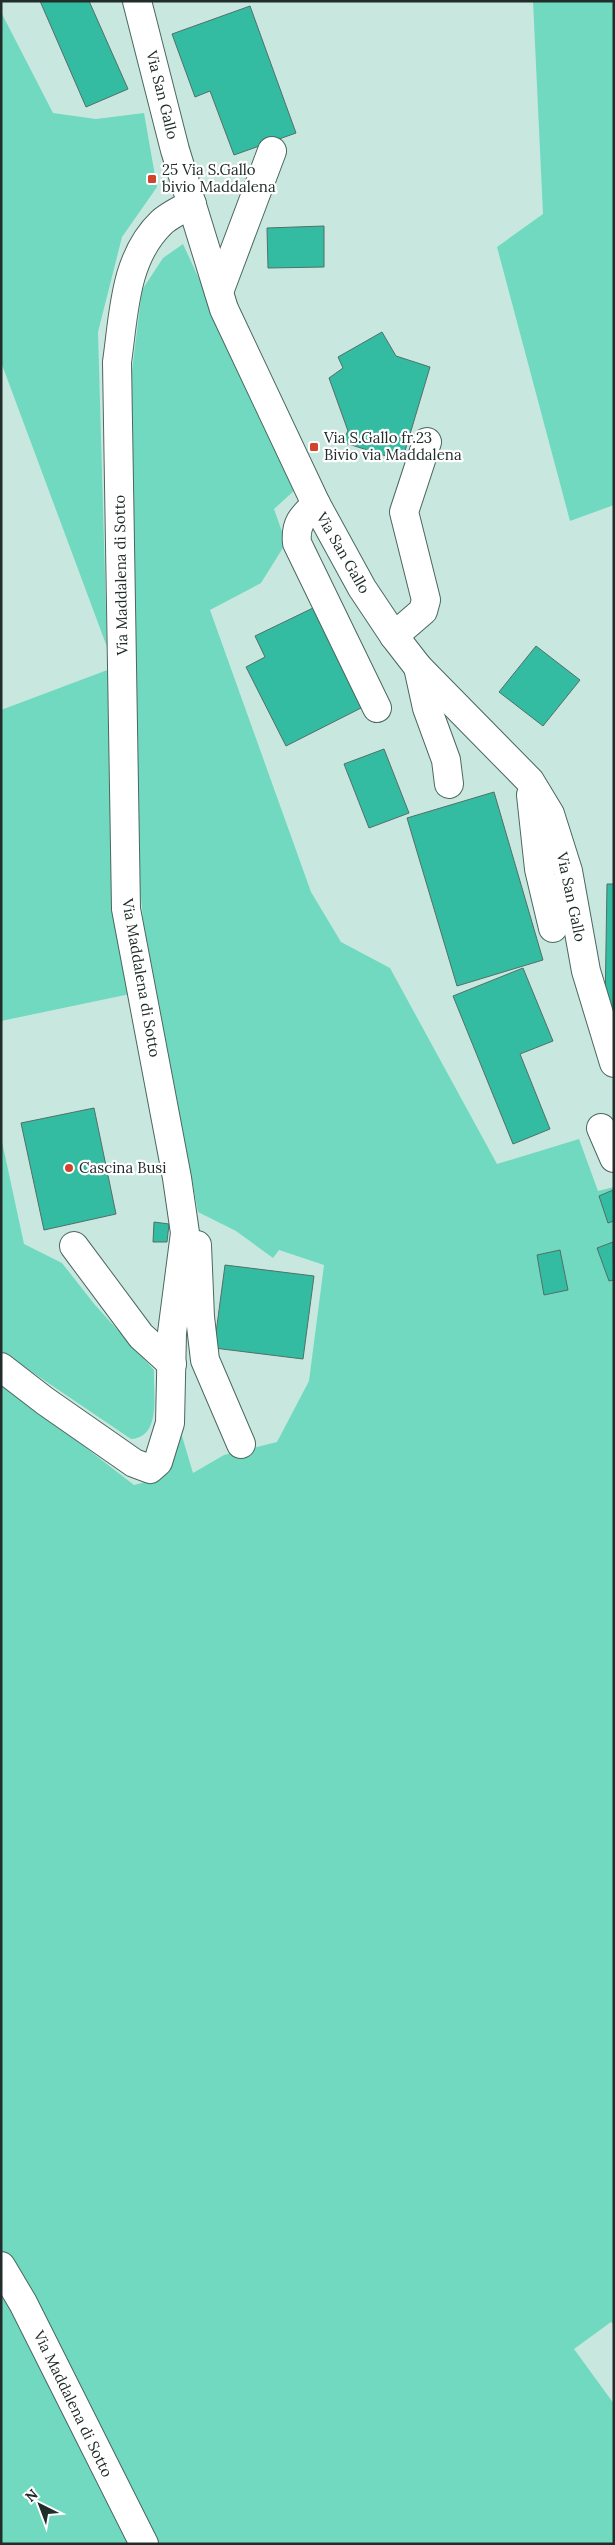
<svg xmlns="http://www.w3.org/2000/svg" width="615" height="2545" font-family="Lora,serif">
<rect width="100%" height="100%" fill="#c8e8df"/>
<g fill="#71d9c0">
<polygon points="533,1 614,1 614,505 570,521 497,247 543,214"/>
<polygon points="1,12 53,113 96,119 144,113 157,187 122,237 98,332 107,647 1,362"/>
<polygon points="183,244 296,489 274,509 286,543 261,583 210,610 311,892 341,942 390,968 497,1164 579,1139 598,1191 614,1187 614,2325 611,2322 574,2349 614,2404 614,2544 1,2544 1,1382 134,1485 158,1479 176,1416 193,1473 224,1455 277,1442 309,1381 324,1265 279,1250 273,1258 236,1231 198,1212 143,920 140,888 131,379 142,290 163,258"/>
<polygon points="110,669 114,921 130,994 1,1021 1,710"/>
<path d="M1 1137 24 1244 62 1263 95 1305 154 1370C153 1393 162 1437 131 1439L1 1351Z"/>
</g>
<g fill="#33bca1" stroke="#536f68">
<polygon points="40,1 89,1 128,89 86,107"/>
<polygon points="250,6 296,133 234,155 210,91 195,97 172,34"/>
<polygon points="324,226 324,267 268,268 267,228"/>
<polygon points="382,332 396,356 430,367 402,461 342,442 348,431 329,378 343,368 338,357"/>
<polygon points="313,608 363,707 286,746 246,667 265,657 255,636"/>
<polygon points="536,646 580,680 543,726 499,692"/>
<polygon points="384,749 409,813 369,828 344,764"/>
<polygon points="494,792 543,960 457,986 407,818"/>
<polygon points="607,884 614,884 614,1009 605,1009"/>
<polygon points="523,968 553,1041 520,1054 550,1129 513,1144 453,996"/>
<polygon points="94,1108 116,1214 44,1230 21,1123"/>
<polygon points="613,1190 614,1221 608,1223 599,1196"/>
<polygon points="154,1222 169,1224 167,1242 153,1242"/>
<polygon points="613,1242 614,1280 609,1281 597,1248"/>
<polygon points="560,1250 568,1290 544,1295 537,1255"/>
<polygon points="225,1265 314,1276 303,1359 214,1348"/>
</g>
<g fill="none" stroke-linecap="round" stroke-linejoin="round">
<defs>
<g id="minor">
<polyline points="137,1 175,150 224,309 316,504 362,588 394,636 418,667 530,781 550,814 568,871 586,971 614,1063"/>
<polyline points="219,292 272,151"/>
<path d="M316 504C302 517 295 524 297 543L377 708"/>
<polyline points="394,636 423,611 426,600 404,512 427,442"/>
<polyline points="418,667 427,708 446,760 449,784"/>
<polyline points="531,795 539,869 553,928"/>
<polyline points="601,1128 614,1158"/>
<polyline points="197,1245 200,1317 205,1360 241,1444"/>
<polyline points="74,1246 141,1336 172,1364"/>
<path d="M1 1367 45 1401 134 1463 150 1469 158 1462 170 1423 172 1333 185 1233 177 1178 126 909 117 362C124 314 124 258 162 222 170 215 182 209 192 204"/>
<polyline points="1,2266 23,2303 144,2544"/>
</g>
</defs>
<use href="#minor" stroke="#4b675f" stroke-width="30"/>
<use href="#minor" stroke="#fff" stroke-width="28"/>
</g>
<g fill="#d0442d" stroke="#fff" stroke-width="2">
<rect x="147" y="174" width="10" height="10" rx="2.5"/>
<rect x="309" y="442" width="10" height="10" rx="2.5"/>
<circle cx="69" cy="1168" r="5"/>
</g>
<g text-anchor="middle" stroke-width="4.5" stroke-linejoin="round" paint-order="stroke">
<g font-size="15" fill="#212d2a" stroke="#fff">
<text transform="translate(162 95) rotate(76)" y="5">Via San Gallo</text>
<text transform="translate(343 553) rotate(60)" y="5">Via San Gallo</text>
<text transform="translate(121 575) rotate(-91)" y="5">Via Maddalena di Sotto</text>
<text transform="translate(571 897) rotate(78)" y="5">Via San Gallo</text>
<text transform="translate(141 978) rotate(80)" y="5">Via Maddalena di Sotto</text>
<text transform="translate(73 2404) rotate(64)" y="5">Via Maddalena di Sotto</text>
</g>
<g font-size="15" fill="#212d2a" stroke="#fff" text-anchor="start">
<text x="162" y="175">25 Via S.Gallo<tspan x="162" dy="17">bivio Maddalena</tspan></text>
<text x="324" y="443">Via S.Gallo fr.23<tspan x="324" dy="17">Bivio via Maddalena</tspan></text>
<text x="79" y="1173">Cascina Busi</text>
</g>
</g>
<rect width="615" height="2545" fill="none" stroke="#212d2a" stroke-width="5"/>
<g transform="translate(40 2505) rotate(318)" stroke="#ffffff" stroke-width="4" paint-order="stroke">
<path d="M0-4L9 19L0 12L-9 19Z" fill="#212d2a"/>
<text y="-8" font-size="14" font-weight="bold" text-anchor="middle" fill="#212d2a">N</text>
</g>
</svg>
